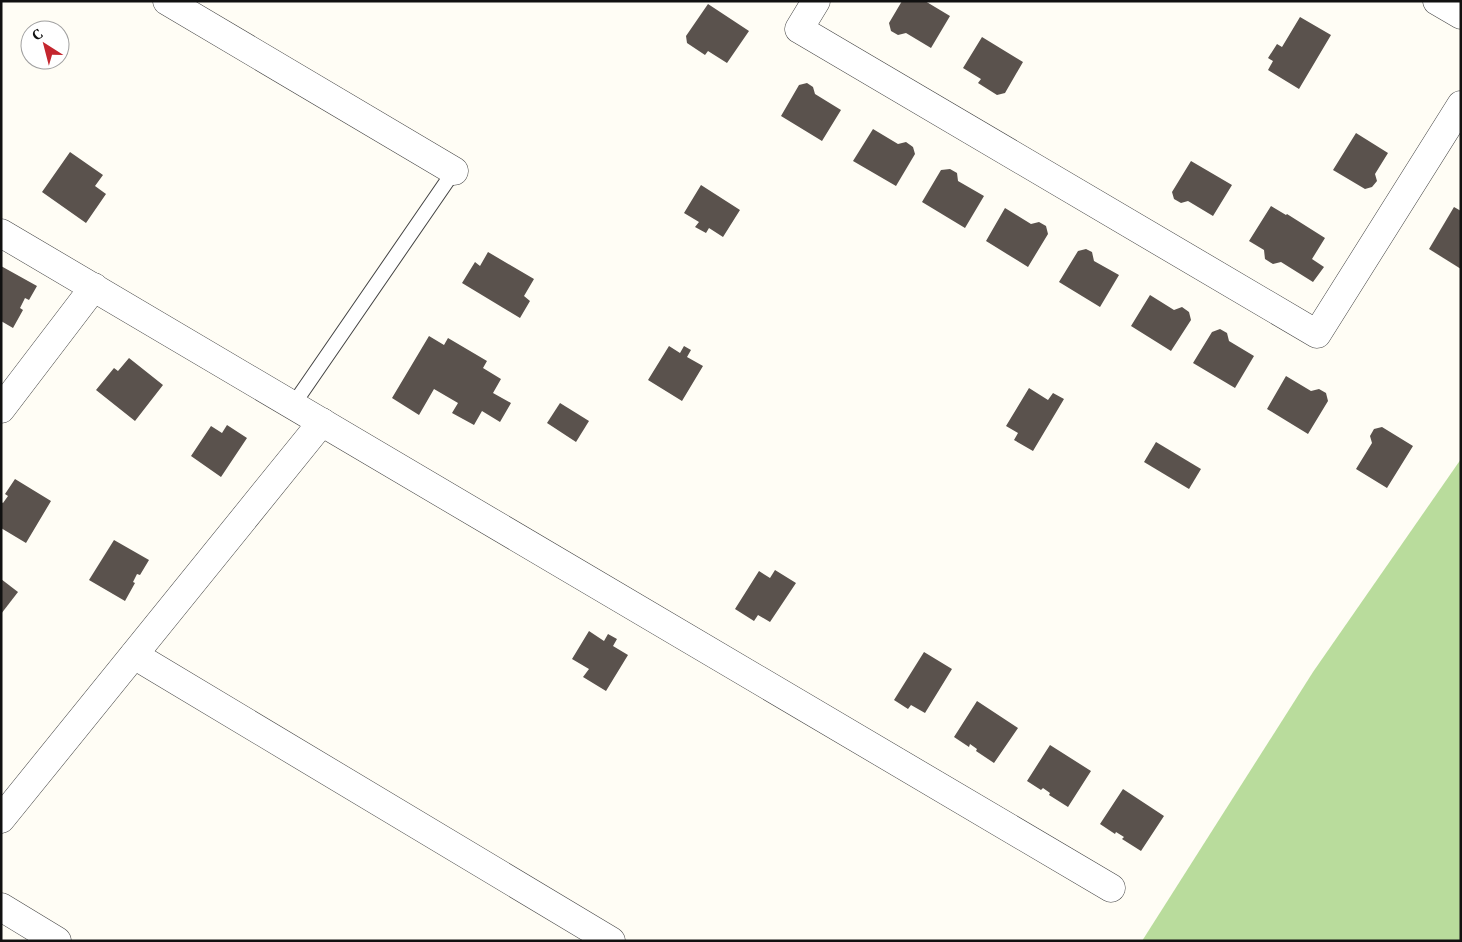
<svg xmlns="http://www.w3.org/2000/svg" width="1462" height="942" font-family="'PT Serif',serif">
<rect width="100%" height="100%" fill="#fffdf5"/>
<polygon fill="#b9dc9c" points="1461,459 1461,941 1142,941 1313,672"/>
<g fill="#5a524d">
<polygon points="902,1 925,1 950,16 931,48 906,33 898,35 891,31 889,23"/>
<polygon points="708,4 749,31 727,63 708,51 705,55 687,43 686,36"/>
<polygon points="1300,17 1331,35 1299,89 1268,70 1273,61 1268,58 1277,44 1282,47"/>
<polygon points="982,37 1023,62 1005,93 997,95 978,83 981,79 963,68"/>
<polygon points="807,83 813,87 815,94 841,110 822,141 781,116 799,85"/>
<polygon points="873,129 898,144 906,142 913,147 915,154 896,186 853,161"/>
<polygon points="1356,133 1388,153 1375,174 1377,181 1372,187 1365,189 1333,170"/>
<polygon points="70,152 103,175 95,186 106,194 86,223 42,192"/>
<polygon points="1191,161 1232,185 1213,216 1188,201 1181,203 1174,199 1172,192"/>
<polygon points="950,169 957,173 958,181 984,196 965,228 922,202 941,170"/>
<polygon points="701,185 740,210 723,237 709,228 706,233 695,227 699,222 684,213"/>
<polygon points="1271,206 1286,215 1287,214 1325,238 1312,259 1324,267 1313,282 1281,262 1273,264 1265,259 1264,250 1249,241"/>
<polygon points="1454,207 1461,211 1461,269 1429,249"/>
<polygon points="1005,208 1031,224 1039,222 1046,226 1048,234 1028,267 986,241"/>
<polygon points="1086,249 1092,252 1094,261 1119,275 1100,307 1059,282 1078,251"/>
<polygon points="488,252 534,279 524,296 530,301 520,318 462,283 475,262 480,266"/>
<polygon points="1,266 37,286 29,300 25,298 20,308 23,310 13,328 1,321"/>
<polygon points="1150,295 1174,310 1182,307 1189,312 1191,320 1171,351 1131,326"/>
<polygon points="1220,329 1227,333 1229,341 1254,356 1235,388 1193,363 1212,332"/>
<polygon points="429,336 444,345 448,338 487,361 483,368 501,379 493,393 511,403 500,422 482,411 474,425 452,413 458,403 434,389 419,415 392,398"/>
<polygon points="669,346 680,353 684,346 691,350 687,357 703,366 682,401 648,380"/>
<polygon points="129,358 163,385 135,421 96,390 114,368 118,371"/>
<polygon points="1286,376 1311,391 1319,389 1326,393 1328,401 1308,434 1267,409"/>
<polygon points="1029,388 1048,400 1053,393 1064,399 1033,451 1014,440 1018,433 1006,426"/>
<polygon points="560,403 589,421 576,442 547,423"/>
<polygon points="227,425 247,438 221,477 191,456 211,426 222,433"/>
<polygon points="1382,427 1413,446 1387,488 1356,469 1372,443 1370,436 1374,429"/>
<polygon points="1156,442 1201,469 1189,489 1144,462"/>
<polygon points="15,479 51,501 26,543 1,528 1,502 3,503 8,496 5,494"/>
<polygon points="114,540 149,560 140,575 137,574 133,582 135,583 125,601 89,580"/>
<polygon points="775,570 796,583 770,622 758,615 754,621 735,609 759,571 770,578"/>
<polygon points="1,579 18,592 1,614"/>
<polygon points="589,631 604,641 608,634 617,639 613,646 628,655 606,691 583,677 589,669 572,659"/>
<polygon points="924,652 952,669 925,713 911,705 908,709 894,700"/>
<polygon points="977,701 1018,728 994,763 976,751 977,749 970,744 969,747 954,737"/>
<polygon points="1050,745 1091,771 1068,807 1049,795 1050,793 1043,788 1041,790 1027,781"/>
<polygon points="1123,789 1164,816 1141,851 1122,839 1124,837 1116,832 1115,834 1100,824"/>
</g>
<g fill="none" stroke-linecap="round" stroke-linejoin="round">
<defs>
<polyline id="service" points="293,405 454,171"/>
<g id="minor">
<polyline points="167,1 454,171"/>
<polyline points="816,1 799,29 1317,334 1461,105"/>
<polyline points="1437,1 1461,15"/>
<polyline points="1,233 1111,888"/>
<polyline points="1,409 94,287"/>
<polyline points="134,655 611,941"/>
<polyline points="1,819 322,422"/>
<polyline points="1,907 57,941"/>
</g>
</defs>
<use href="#service" stroke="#444" stroke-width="16"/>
<use href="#minor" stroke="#444" stroke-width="29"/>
<use href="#service" stroke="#fff" stroke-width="14"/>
<use href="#minor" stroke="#fff" stroke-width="28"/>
</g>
<rect width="1462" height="942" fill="none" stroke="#111111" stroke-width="5"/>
<g transform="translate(45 45) rotate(324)"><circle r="24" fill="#ffffff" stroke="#a0a0a0"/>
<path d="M0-4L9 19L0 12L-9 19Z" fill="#c4262e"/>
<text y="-8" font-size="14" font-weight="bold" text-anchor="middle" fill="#111111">С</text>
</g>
</svg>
